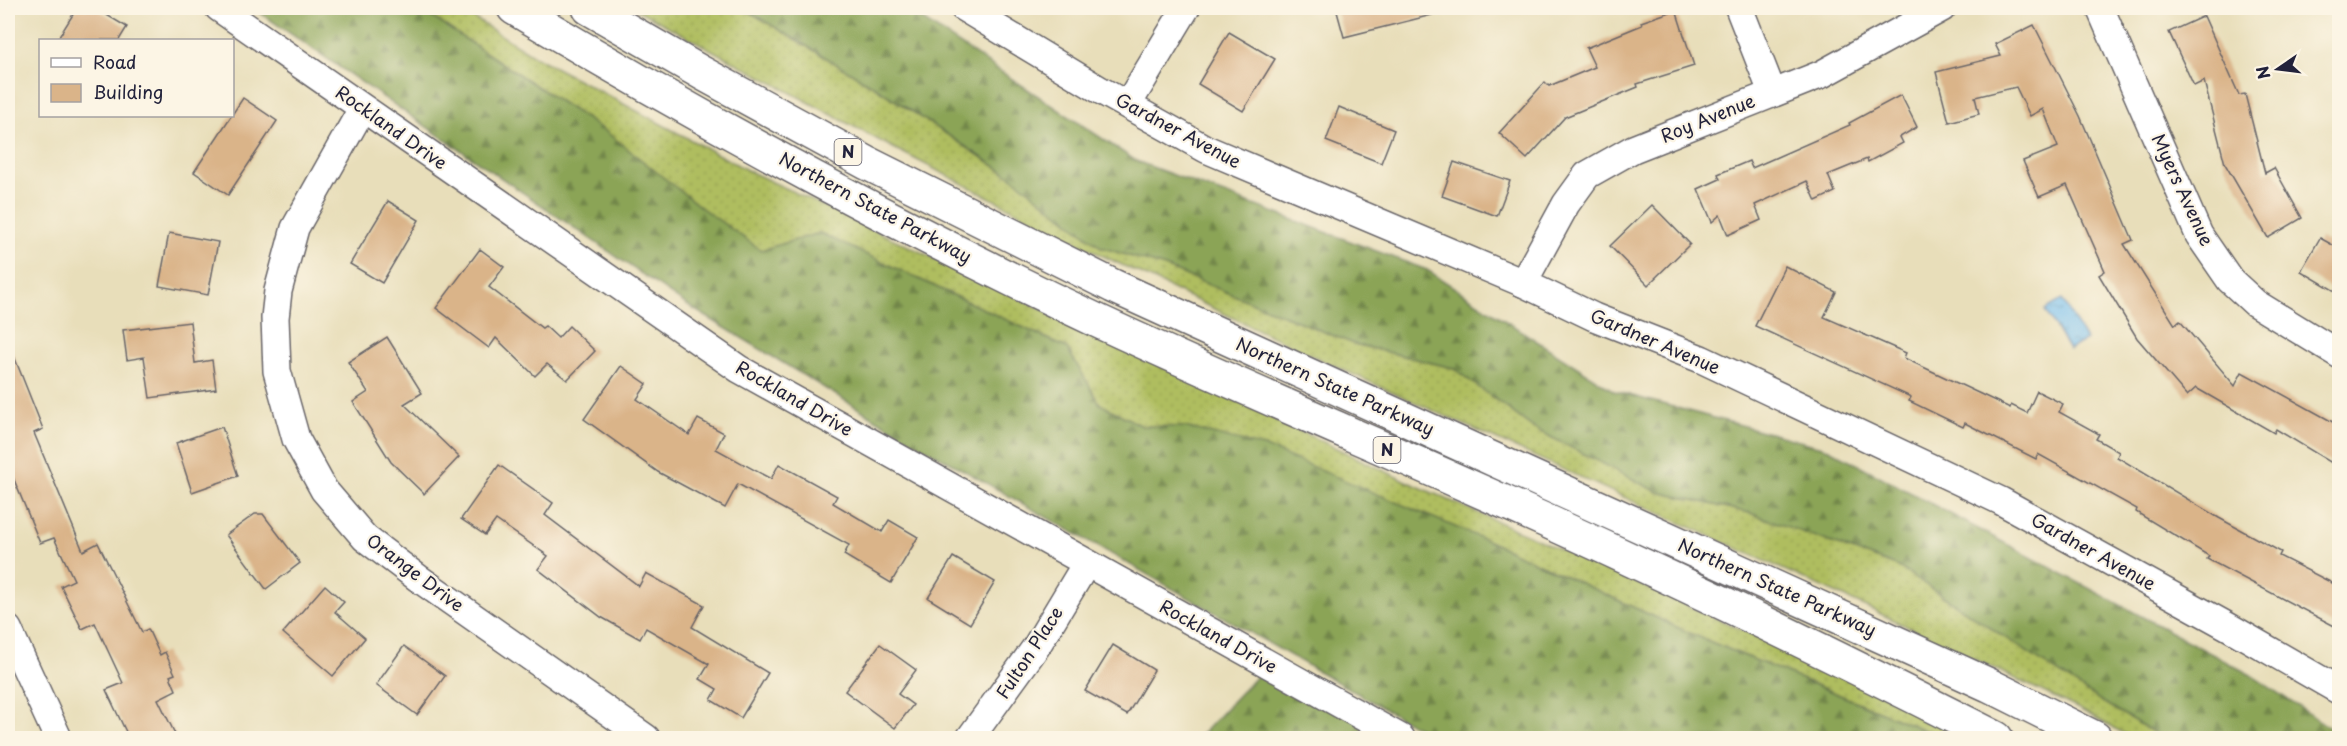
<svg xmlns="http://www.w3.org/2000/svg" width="2347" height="746" font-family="'Playpen Sans',sans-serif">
<defs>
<pattern id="grass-dots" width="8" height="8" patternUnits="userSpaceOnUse" patternTransform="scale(1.5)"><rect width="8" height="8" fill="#afbd5f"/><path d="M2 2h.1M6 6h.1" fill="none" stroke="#96a253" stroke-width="1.8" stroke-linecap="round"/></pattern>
<pattern id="forest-firs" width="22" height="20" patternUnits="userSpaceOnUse" patternTransform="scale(1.5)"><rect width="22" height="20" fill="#8ba456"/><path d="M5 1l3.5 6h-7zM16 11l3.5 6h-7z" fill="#718548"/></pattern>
<pattern id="water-ripples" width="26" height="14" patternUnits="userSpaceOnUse" patternTransform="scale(1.5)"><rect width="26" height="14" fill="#77c0f0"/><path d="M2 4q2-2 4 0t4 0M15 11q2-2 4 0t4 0" fill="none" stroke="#619cc4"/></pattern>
</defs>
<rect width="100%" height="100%" fill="#fcf5e5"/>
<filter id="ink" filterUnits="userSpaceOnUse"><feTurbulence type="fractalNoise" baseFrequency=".0167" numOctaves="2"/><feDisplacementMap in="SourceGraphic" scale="12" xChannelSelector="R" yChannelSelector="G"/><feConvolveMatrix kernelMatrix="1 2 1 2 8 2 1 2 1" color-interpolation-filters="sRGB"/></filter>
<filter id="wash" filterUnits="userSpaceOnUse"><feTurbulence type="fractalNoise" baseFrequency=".008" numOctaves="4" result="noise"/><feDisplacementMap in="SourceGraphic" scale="24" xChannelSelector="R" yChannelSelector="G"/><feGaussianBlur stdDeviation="1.35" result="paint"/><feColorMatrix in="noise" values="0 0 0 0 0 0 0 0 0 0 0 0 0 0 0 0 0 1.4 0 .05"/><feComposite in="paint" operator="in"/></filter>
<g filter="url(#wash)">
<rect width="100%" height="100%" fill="#e8deba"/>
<g fill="url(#grass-dots)" stroke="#68704d" stroke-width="1.5">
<polygon points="418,8 458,8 534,56 747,170 1408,482 1824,666 1975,738 1944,738 1694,635 1493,543 1185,427 1142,426 1100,404 1067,348 820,233 761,250 703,209 605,131"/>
<polygon points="634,8 743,8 875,87 1012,177 1101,247 1165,267 1354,344 1453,368 1535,429 1658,492 1750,513 1899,567 2101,701 2163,738 2132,738 2079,709 1862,605 1315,357 1099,254 884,143"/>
</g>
<g fill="url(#forest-firs)" stroke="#566348" stroke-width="1.5">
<polygon points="253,8 418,8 605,131 703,209 761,250 820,233 1067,348 1100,404 1142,426 1185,427 1268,448 1493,543 1694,635 1944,738 1436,738 919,445 687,305"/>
<polygon points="743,8 905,8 1136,161 1427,270 1614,391 1829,449 2251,675 2339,734 2339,738 2163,738 2101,701 1899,567 1750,513 1658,492 1535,429 1453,368 1354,344 1165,267 1101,247 1012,177 875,87"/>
<polygon points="1268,664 1401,738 1198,738"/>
</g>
<polygon fill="url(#water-ripples)" stroke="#4c7196" stroke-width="1.5" points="2062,300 2086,340 2069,350 2045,310"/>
<g id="blocks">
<g fill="#dab489">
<polygon points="77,8 95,8 127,27 119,40 57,40"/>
<polygon points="1336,8 1431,8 1432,15 1344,37"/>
<polygon points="1676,10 1694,66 1637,84 1638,87 1565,117 1527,159 1499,133 1545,82 1549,86 1595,67 1586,48 1642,25 1641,22"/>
<polygon points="2204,16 2239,95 2245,94 2265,173 2274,168 2302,218 2268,238 2225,164 2204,81 2194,86 2169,32"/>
<polygon points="2034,25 2080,116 2133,240 2124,244 2175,325 2180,321 2235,386 2242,372 2340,426 2340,468 2276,429 2274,433 2196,388 2187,396 2137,338 2099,275 2105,271 2067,185 2039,197 2023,161 2058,147 2043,109 2030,116 2016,87 1975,97 1979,114 1949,122 1936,72 2001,56 1995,44"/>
<polygon points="1229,32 1275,59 1243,111 1198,84"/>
<polygon points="1901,95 1917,127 1900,137 1903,143 1868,162 1867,159 1828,175 1835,192 1816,201 1807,181 1755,205 1761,220 1728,235 1720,215 1712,222 1698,189 1720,179 1718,174 1749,161 1752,168 1850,125 1849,123"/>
<polygon points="243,98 277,121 228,195 194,172"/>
<polygon points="1339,107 1394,130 1381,163 1326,141"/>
<polygon points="1454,162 1510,181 1497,216 1442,196"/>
<polygon points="388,201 419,220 382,283 350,264"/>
<polygon points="1652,205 1690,244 1648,285 1610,246"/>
<polygon points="169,233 218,242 208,295 159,286"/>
<polygon points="2320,238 2340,249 2340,294 2301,271"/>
<polygon points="480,249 504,267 489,287 542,328 545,326 558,338 569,326 595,351 567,380 547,364 535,376 496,338 489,348 436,308"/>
<polygon points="1785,266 1836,292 1824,317 1906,353 1904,358 2010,408 2011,405 2027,413 2037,391 2063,404 2059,412 2099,434 2096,439 2119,452 2117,457 2219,518 2281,552 2279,556 2340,587 2340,629 2207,559 2209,556 2136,512 2137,509 2038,454 2036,459 1965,423 1963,427 1909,401 1911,397 1755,326"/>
<polygon points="190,322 195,363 212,360 216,389 150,398 144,357 127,360 123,330"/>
<polygon points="387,337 422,393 404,404 459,457 424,494 391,462 353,402 368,392 348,362"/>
<polygon points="8,341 43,429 34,433 83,551 98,543 142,632 148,629 160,655 165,652 175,674 170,676 176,690 158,699 177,738 129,738 106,690 123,683 95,623 82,629 61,586 74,580 54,538 40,543 8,465"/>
<polygon points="621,366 647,384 637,399 689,435 698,419 724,433 716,449 771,479 779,464 837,496 833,503 882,532 889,520 918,537 891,583 844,555 849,545 738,484 725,508 658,472 584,419"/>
<polygon points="222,427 238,476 192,492 176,443"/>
<polygon points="499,465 553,503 545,515 639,586 646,573 704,605 692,627 768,673 741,718 711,700 717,689 700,679 709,664 646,628 640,639 601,617 538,569 548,556 496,520 485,535 461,519"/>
<polygon points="255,514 263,514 300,563 266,589 226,535"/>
<polygon points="953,557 995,582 970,624 928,598"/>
<polygon points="325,585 344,602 335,612 365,638 333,676 283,633"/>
<polygon points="880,644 916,670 898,694 913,705 895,728 845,691"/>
<polygon points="1113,645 1154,670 1127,715 1085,691"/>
<polygon points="404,646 445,676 417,715 376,685"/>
</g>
</g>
</g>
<g filter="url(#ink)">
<use href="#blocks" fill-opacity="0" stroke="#676467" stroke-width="1.5"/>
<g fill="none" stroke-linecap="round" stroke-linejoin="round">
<defs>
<g id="minor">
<polyline points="219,8 739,369 1401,738"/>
<polyline points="964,8 1100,90 1206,149 1523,283 1594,317 1701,359 2001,501 2229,627 2340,691"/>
<polyline points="1739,8 1772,92"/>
<polyline points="2100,8 2199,235 2230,280 2255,303 2340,355"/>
<polyline points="1128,104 1186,8"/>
<polyline points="362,109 295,228 278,291 275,318 277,371 296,439 324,490 365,538 418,578 646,738"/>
<polyline points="1523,283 1566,204 1587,175 1633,149 1822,74 1942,8"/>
<polyline points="8,629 58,738"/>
<polyline points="970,738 1036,647 1086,564"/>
</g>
<g id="highway">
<path d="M514 8C704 121 900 228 1100 322 1278 405 1460 479 1638 563 1759 619 1878 678 1996 738"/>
<polyline points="589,8 702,73 867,163 1113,286 1989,685 2095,738"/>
</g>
</defs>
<use href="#minor" stroke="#676467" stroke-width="30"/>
<use href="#highway" stroke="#676467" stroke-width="36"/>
<use href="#minor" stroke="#fff" stroke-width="27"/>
<use href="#highway" stroke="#fff" stroke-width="33"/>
</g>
</g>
<g text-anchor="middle" stroke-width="4.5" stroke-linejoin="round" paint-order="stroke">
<g fill="#fcf5e5" stroke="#63616e" stroke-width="1.5">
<rect x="834.5" y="139" width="27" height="26" rx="4.5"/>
<rect x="1373.5" y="437" width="27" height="26" rx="4.5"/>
</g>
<g font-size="16" font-weight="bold" fill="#22223b">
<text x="848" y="158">N</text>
<text x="1387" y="456">N</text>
</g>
<g font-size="18" fill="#22223b" stroke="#fcf5e5">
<text transform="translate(1708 119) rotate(-22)" y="6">Roy Avenue</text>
<text transform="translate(391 128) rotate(35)" y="6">Rockland Drive</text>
<text transform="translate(1178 131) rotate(28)" y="6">Gardner Avenue</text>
<text transform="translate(2182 190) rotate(65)" y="6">Myers Avenue</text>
<text transform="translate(875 208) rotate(28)" y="6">Northern State Parkway</text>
<text transform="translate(1655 342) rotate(23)" y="6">Gardner Avenue</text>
<text transform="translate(1335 387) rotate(24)" y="6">Northern State Parkway</text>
<text transform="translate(794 399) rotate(30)" y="6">Rockland Drive</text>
<text transform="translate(2093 552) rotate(29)" y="6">Gardner Avenue</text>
<text transform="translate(415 573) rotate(37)" y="6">Orange Drive</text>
<text transform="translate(1777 588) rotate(24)" y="6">Northern State Parkway</text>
<text transform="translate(1218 637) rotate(29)" y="6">Rockland Drive</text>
<text transform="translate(1030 653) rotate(-57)" y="6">Fulton Place</text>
</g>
</g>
<rect width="2347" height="746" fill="none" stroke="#fcf5e5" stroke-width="30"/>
<rect x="39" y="39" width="195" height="78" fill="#fcf5e5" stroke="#a5a1a1" stroke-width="1.5"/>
<rect x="51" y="58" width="30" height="9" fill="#ffffff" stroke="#a5a1a1" stroke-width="1.5"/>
<text x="93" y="69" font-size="18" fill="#22223b">Road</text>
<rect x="51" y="84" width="30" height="18" fill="#dab489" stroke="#a5a1a1" stroke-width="1.5"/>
<text x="93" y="99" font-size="18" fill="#22223b">Building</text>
<g transform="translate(2278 69) rotate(256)" stroke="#fcf5e5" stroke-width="4.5" paint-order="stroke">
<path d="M0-4.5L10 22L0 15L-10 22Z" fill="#22223b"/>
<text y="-9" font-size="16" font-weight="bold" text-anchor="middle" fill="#22223b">N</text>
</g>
</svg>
